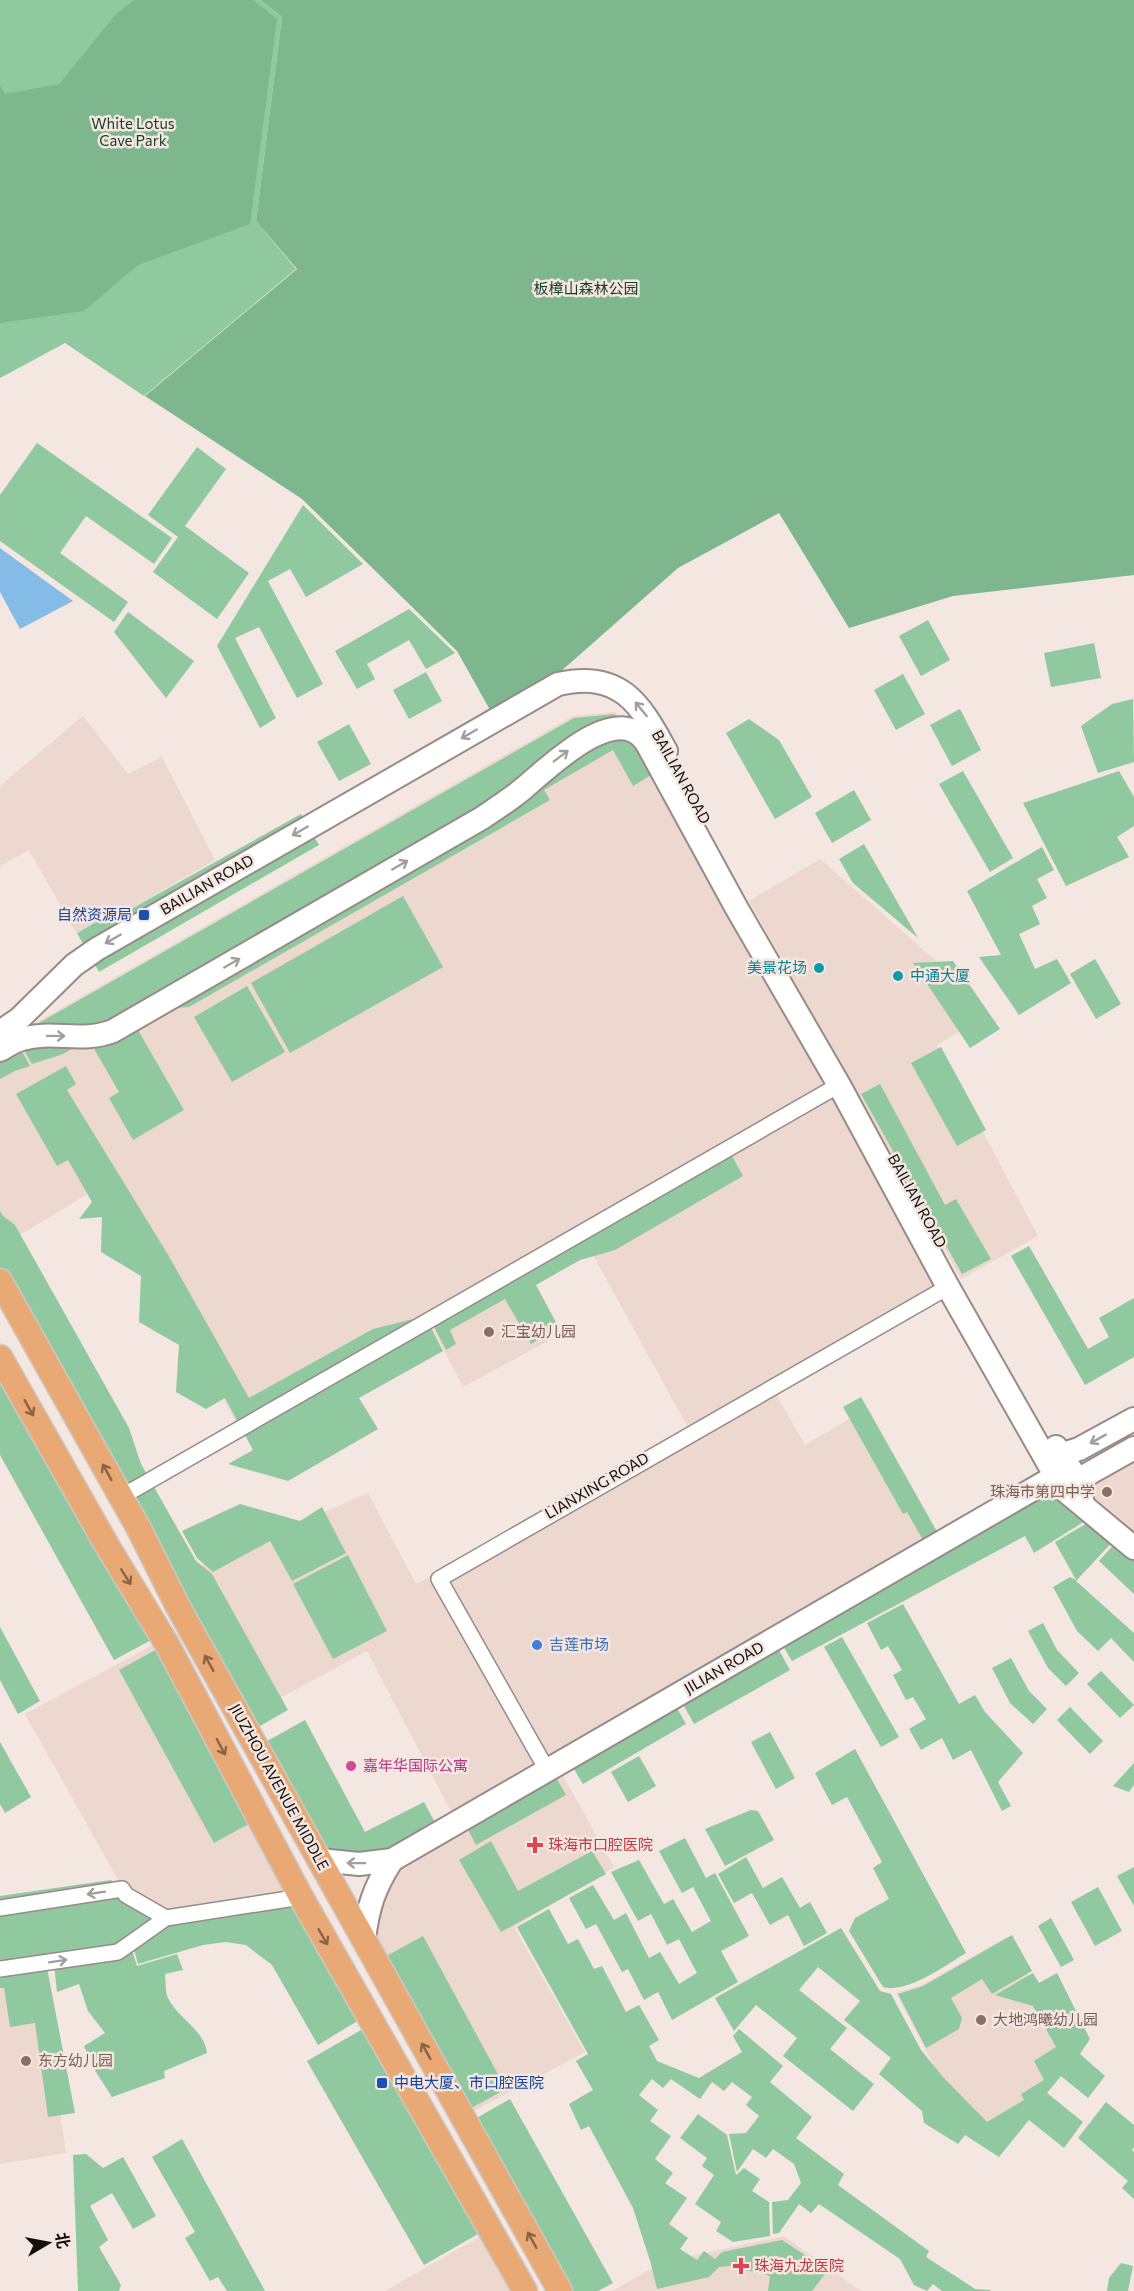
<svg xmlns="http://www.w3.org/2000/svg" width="1134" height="2291" font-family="Commissioner,'Noto Sans SC',sans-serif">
<rect width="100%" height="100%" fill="#f4e6e1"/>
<g fill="#edd8cf">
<polygon points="615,712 642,736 947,1287 772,1387 805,1445 868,1408 943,1542 557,1765 614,1867 514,1927 585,2052 463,2117 364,1939 377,1884 457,1823 367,1651 241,1719 164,1582 368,1493 416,1584 555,1511 691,1433 582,1235 512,1275 548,1341 463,1387 430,1323 242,1432 101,1186 0,1247 0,1043 573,716"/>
<polygon points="83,716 128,774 162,757 215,860 106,923 95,922 76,933 29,850 0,866 0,786"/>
<polygon points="820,859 943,967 974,1023 937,1045 1038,1236 961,1279 749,901"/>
<polygon points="1134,1449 1134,1547 1084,1503 1078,1481"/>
<polygon points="164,1639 300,1897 166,1918 126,1894 25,1714"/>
<polygon points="1007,1937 1068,2047 999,2143 957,2110 896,1993 922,1985"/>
<polygon points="38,1964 66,2153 0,2164 0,1969"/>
<polygon points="490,2231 524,2291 385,2291"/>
<polygon points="784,2236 861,2291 612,2291 663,2262"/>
</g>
<g fill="#90c99f">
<polygon points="0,0 261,0 282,17 256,221 296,269 144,396 65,343 0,378"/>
<polygon points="37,443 172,538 154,564 86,516 60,553 128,602 114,622 0,541 0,495"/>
<polygon points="197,447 226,469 185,526 249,573 217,619 153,572 178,537 148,515"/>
<polygon points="303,505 363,564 306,597 290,569 268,581 323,684 297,698 259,627 235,638 276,718 260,728 217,646"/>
<polygon points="409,609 455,653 426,669 409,640 367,664 375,679 357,689 335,651"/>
<polygon points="128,612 194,661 166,698 114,632"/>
<polygon points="928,620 950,660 921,676 899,636"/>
<polygon points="1094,643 1101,678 1051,687 1044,653"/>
<polygon points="426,672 442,701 409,719 393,690"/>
<polygon points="903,674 925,714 896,730 874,690"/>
<polygon points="1133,699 1134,762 1098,773 1081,726 1112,704"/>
<polygon points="960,709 981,750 952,766 930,725"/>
<polygon points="614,714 641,739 658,771 633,786 613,750 544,790 550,800 189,1007 141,1010 63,1054 32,1064 16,1036 574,718"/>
<polygon points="749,719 779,740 812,797 775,819 726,733"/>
<polygon points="349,724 371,764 339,781 317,742"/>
<polygon points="963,771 1013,858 990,872 939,784"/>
<polygon points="1119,771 1134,797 1134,826 1117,837 1129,857 1066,886 1023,803"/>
<polygon points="854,790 871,820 832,843 815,813"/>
<polygon points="301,814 319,845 99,972 77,933 96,922 106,923"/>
<polygon points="864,844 918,938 853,883 839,859"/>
<polygon points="1042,847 1054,870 1037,879 1047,898 1032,906 1040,924 1019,934 1035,969 1057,959 1071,983 1019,1015 979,957 1001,955 967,891"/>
<polygon points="403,896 443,967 290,1053 251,983"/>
<polygon points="1095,959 1121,1004 1096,1019 1070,974"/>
<polygon points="953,961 1000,1029 970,1048 913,963"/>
<polygon points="247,986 285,1052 232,1082 194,1017"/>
<polygon points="134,1023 184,1110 133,1140 109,1098 119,1092 93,1047"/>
<polygon points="14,1037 30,1066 15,1071 0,1079 0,1045"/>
<polygon points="941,1047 986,1130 957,1146 911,1063"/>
<polygon points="66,1066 76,1084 67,1090 167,1253 249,1398 373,1329 425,1316 443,1351 359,1398 378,1429 288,1481 228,1464 253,1450 225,1398 206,1409 176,1392 179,1345 139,1322 141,1276 101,1252 102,1217 79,1219 92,1202 68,1160 57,1166 16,1094"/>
<polygon points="880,1084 945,1205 956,1199 991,1259 962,1274 861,1094"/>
<polygon points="727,1147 743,1176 615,1250 580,1260 536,1285 559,1328 531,1344 505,1299 450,1330 456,1344 446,1350 428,1315"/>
<polygon points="0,1211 3,1216 15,1225 129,1428 141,1464 196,1561 212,1574 288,1710 249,1732 0,1291"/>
<polygon points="1029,1246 1088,1349 1109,1337 1099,1318 1134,1298 1134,1357 1085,1385 1011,1256"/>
<polygon points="0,1357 155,1638 114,1660 0,1455"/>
<polygon points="861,1397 941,1539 927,1547 907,1512 903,1514 843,1407"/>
<polygon points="1055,1480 1093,1516 1034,1553 1025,1536 792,1661 780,1641"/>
<polygon points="240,1504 300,1521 322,1507 346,1553 292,1581 270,1541 213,1572 197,1558 182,1531"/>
<polygon points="1094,1519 1116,1538 1076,1581 1134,1633 1134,1662 1111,1638 1098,1651 1077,1631 1053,1587 1070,1577 1076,1580 1055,1542"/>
<polygon points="1118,1540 1134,1554 1134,1594 1099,1561"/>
<polygon points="348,1555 387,1631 333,1659 293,1584"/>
<polygon points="903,1604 959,1704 975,1695 985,1712 1023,1753 998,1782 1011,1806 1002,1811 971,1750 953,1760 942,1738 921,1750 909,1729 926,1719 913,1697 906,1700 893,1675 902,1670 888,1646 881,1650 867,1623"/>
<polygon points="1043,1623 1057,1650 1079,1673 1066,1686 1048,1668 1028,1631"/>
<polygon points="0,1627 40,1701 18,1714 0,1680"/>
<polygon points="842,1637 899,1737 881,1747 824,1647"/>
<polygon points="775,1643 790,1670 694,1724 679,1697"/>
<polygon points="159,1648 254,1821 214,1843 119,1670"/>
<polygon points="1011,1658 1029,1691 1047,1709 1033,1724 1010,1703 992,1668"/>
<polygon points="1101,1671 1134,1705 1120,1718 1087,1684"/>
<polygon points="673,1701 686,1724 583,1784 569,1761"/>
<polygon points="1070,1707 1103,1741 1090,1754 1057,1720"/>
<polygon points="305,1720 365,1832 424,1802 439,1830 391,1856 320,1855 260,1745"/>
<polygon points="770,1732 795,1778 776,1789 751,1742"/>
<polygon points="0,1742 31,1797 5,1813 0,1804"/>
<path d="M855 1749 966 1953C946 1965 907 1994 883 1987L849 1931 855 1918 889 1899 873 1868 882 1862 847 1797 832 1805 815 1773Z"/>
<polygon points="639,1756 656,1786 628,1802 611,1772"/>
<polygon points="1134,1763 1134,1785 1129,1792 1113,1786"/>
<polygon points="554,1774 566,1795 476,1845 465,1824"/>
<polygon points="751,1810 758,1811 774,1840 725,1866 705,1829"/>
<polygon points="685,1838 706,1878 715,1873 749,1936 721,1951 738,1982 672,2020 658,1992 644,2000 628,1969 622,1972 596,1924 586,1929 569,1898 593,1885 614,1920 626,1913 649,1958 660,1952 679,1984 697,1973 679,1939 667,1945 651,1914 638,1921 611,1872 639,1860 664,1904 673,1899 692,1932 711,1921 693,1887 682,1893 659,1851"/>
<polygon points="491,1841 518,1891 592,1851 606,1874 501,1932 459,1860"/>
<polygon points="746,1857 763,1888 782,1877 800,1908 810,1902 827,1933 804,1946 788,1915 770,1925 752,1893 734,1903 718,1874"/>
<polygon points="1134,1867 1134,1906 1117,1876"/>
<polygon points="111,1880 124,1897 159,1919 116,1948 0,1965 0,1896"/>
<polygon points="1098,1887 1122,1931 1095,1946 1071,1902"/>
<polygon points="298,1903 364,2017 318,2045 272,1965 246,1945 226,1942 203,1945 138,1964 133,1946 167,1921"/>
<polygon points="549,1909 568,1944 578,1939 594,1969 602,1966 626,2012 639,2005 659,2040 649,2046 657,2061 699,2078 742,2052 733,2036 739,2029 783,2066 770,2082 812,2117 796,2138 844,2174 838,2185 929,2251 926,2257 975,2289 991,2290 990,2291 942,2291 933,2284 927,2291 914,2285 900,2259 819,2204 811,2213 799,2204 779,2233 773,2234 772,2202 788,2200 801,2183 794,2164 773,2149 766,2158 753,2149 737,2172 729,2134 746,2133 759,2116 746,2105 752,2097 732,2082 724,2091 712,2082 700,2099 671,2079 663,2088 652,2079 639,2095 658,2110 650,2121 671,2136 655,2159 673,2173 665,2183 687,2198 669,2224 688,2238 680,2249 697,2260 704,2251 715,2259 722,2252 782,2240 828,2270 812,2291 768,2291 770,2276 730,2266 719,2267 709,2277 657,2289 651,2264 633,2208 589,2126 581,2130 569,2104 593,2090 576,2061 588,2054 517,1927"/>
<polygon points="1051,1918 1074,1960 1061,1967 1038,1926"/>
<polygon points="841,1928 880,1991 891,1994 921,2050 943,2077 987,2122 1024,2100 1021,2094 1044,2080 1034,2061 1056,2047 1033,2006 995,1995 1033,1973 1039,1983 1057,1973 1090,2039 1080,2054 1105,2076 1088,2098 1061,2076 1047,2093 1083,2122 1064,2148 1029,2120 999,2157 965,2135 958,2144 924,2123 922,2111 879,2074 891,2058 844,2020 860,2001 818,1967 799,1990 847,2028 830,2049 874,2084 853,2111 783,2056 797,2038 756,2005 734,2031 715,1998"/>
<polygon points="1012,1935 1032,1971 992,1994 982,1979 951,1998 962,2018 959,2029 926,2048 898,1994 923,1986"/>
<polygon points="423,1936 506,2089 464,2112 381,1959"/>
<path d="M131 1947 137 1966 177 1954 183 1970 165 1974C166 1982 165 1992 168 1998 178 2019 204 2029 207 2053L164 2071 165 2078 112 2097 96 2072 84 2046 105 2033 88 2011 79 1984 57 1992 54 1964Z"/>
<polygon points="47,1968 75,2113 48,2117 35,2023 10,2027 4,1988 0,1988 0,1974"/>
<polygon points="368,2026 485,2230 424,2265 307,2061"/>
<polygon points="510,2099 613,2283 598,2291 565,2291 471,2121"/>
<polygon points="1106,2102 1134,2125 1134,2147 1132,2150 1134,2152 1134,2199 1122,2188 1128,2181 1078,2138"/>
<polygon points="698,2114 727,2135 736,2175 744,2168 760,2179 752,2191 769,2202 770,2236 733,2242 716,2231 721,2222 695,2204 714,2175 702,2166 707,2158 680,2138"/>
<polygon points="182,2139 265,2291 227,2291 218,2277 210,2281 185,2238 195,2232 152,2157"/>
<polygon points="86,2154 103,2168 123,2157 156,2216 133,2229 112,2193 90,2206 108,2240 99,2247 121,2285 119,2291 78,2291 73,2155"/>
<polygon points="1121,2263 1133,2266 1128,2291 1107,2291 1109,2278"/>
</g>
<g fill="#7eb78d">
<polygon points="134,0 253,0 277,19 250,224 138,265 84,311 0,323 0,86 5,94 59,84 116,14"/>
<polygon points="261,0 1134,0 1134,575 953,596 849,628 779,513 678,568 499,726 457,651 302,499 145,396 297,269 256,221 282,17"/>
</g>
<polygon fill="#85bce7" points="0,548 73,601 20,629 0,592"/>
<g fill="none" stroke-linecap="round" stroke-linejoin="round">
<defs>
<g id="minor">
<polyline points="121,1497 839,1085"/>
<polyline points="547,1770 439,1579 948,1287"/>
<polyline points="0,1908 122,1889 126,1895 166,1918"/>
<polyline points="0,1969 118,1952 166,1918 301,1897"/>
</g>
<g id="secondary">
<path d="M0 1032 19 1019 74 965 97 949 558 684C620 670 640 703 666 751"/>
<path d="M0 1050C7 1046 14 1041 22 1039 51 1030 84 1043 113 1031L482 818C497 808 511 799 524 788 548 768 617 699 646 742L736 907 839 1085 948 1287 1063 1489 1134 1548"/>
<polyline points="1056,1447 1078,1480 1083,1504"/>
<polyline points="1060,1455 1079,1449 1134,1419"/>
<polyline points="1065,1487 1134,1448"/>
<polyline points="320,1860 359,1864 392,1860 1056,1476"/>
<path d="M364 1939C368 1907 374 1888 392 1860"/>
</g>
<g id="primary">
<polyline points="0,1281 139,1529 177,1605 560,2291"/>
<polyline points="0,1357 108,1547 168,1646 301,1897 525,2291"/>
</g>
</defs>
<use href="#minor" stroke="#988b86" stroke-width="18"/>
<use href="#secondary" stroke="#988b86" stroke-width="26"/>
<use href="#primary" stroke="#cbcaca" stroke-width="27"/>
<use href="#minor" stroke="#fff" stroke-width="15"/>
<use href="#secondary" stroke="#fff" stroke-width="22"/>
<use href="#primary" stroke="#e9a975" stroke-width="24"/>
</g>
<defs><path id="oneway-shaft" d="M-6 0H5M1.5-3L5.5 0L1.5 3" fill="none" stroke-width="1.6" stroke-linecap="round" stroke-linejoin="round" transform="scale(1.5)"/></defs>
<g stroke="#a19f9e">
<use href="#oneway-shaft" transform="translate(641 709) rotate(-129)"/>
<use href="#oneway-shaft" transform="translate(469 734) rotate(150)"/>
<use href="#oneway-shaft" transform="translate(561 756) rotate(-37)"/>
<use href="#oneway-shaft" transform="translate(300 831) rotate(150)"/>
<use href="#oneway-shaft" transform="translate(400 865) rotate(-30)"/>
<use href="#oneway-shaft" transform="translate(113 939) rotate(150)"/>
<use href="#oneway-shaft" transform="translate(232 963) rotate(-30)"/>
<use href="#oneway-shaft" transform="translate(56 1036) rotate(1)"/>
<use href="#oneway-shaft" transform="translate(1098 1439) rotate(151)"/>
<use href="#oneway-shaft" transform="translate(356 1863) rotate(-179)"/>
<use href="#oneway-shaft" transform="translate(96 1893) rotate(171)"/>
<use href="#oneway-shaft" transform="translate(58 1961) rotate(-9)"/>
</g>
<g stroke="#896446">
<use href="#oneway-shaft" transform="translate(29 1408) rotate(61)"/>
<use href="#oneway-shaft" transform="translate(107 1472) rotate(-119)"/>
<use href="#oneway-shaft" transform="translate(126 1577) rotate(58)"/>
<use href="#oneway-shaft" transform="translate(209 1663) rotate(-119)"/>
<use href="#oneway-shaft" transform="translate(221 1747) rotate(62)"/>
<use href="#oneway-shaft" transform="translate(323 1937) rotate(60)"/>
<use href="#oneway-shaft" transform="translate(426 2051) rotate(-119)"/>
<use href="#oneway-shaft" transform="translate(532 2240) rotate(-119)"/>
</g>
<g fill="#1a4fb4" stroke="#f4e6e1" stroke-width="2">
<rect x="138" y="909" width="12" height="12" rx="3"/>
<rect x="376" y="2077" width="12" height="12" rx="3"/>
</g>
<g fill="#0f9aa8" stroke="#f4e6e1" stroke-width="2">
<circle cx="819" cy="968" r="6"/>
<circle cx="898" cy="976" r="6"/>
</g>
<g fill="#8d6e63" stroke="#f4e6e1" stroke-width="2">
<circle cx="489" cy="1332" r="6"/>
<circle cx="1107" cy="1492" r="6"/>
<circle cx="981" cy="2020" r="6"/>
<circle cx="26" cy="2061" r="6"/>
</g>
<circle fill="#3f7fe0" stroke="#f4e6e1" stroke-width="2" cx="537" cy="1645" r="6"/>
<circle fill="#d1479c" stroke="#f4e6e1" stroke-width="2" cx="351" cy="1766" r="6"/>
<g fill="#e0444e" stroke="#f4e6e1" stroke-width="2">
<path d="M532 1836h6v6h6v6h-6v6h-6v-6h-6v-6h6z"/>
<path d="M738 2257h6v6h6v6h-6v6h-6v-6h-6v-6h6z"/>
</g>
<g text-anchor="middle" stroke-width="5" stroke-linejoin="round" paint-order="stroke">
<g font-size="15" fill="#133f23" stroke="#f4e6e1">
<text x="133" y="129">White Lotus<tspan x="133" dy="17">Cave Park</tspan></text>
<text x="586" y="294">板樟山森林公园</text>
</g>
<g font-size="15" fill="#130f0d" stroke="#f4e6e1">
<text transform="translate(681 777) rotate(61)" y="5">BAILIAN ROAD</text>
<text transform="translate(207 885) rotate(-30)" y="5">BAILIAN ROAD</text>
<text transform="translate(917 1201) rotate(61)" y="5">BAILIAN ROAD</text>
<text transform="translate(597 1486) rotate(-30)" y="5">LIANXING ROAD</text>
<text transform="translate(724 1668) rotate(-30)" y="5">JILIAN ROAD</text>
<text transform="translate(279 1787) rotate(61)" y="5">JIUZHOU AVENUE MIDDLE</text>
</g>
<g font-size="15" fill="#164399" stroke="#f4e6e1" text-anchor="end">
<text x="132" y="920">自然资源局</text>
<text x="394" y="2088" text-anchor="start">中电大厦、市口腔医院</text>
</g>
<g font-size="15" fill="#0d838f" stroke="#f4e6e1" text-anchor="end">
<text x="807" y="973">美景花场</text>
<text x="910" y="981" text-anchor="start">中通大厦</text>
</g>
<g font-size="15" fill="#785e54" stroke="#f4e6e1" text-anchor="start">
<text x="501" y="1337">汇宝幼儿园</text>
<text x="1095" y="1497" text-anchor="end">珠海市第四中学</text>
<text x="993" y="2025">大地鸿曦幼儿园</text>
<text x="38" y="2066">东方幼儿园</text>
</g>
<g font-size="15" fill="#366cbe" stroke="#f4e6e1" text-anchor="start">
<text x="549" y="1650">吉莲市场</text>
</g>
<g font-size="15" fill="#b23c85" stroke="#f4e6e1" text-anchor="start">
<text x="363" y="1771">嘉年华国际公寓</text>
</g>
<g font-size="15" fill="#be3a42" stroke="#f4e6e1" text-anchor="start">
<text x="548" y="1850">珠海市口腔医院</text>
<text x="754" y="2271">珠海九龙医院</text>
</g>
</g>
<g transform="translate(48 2243) rotate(80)" stroke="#f4e6e1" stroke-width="4.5" paint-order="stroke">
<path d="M0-4.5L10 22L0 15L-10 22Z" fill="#130f0d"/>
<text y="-9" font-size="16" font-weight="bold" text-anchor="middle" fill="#130f0d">北</text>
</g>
</svg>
